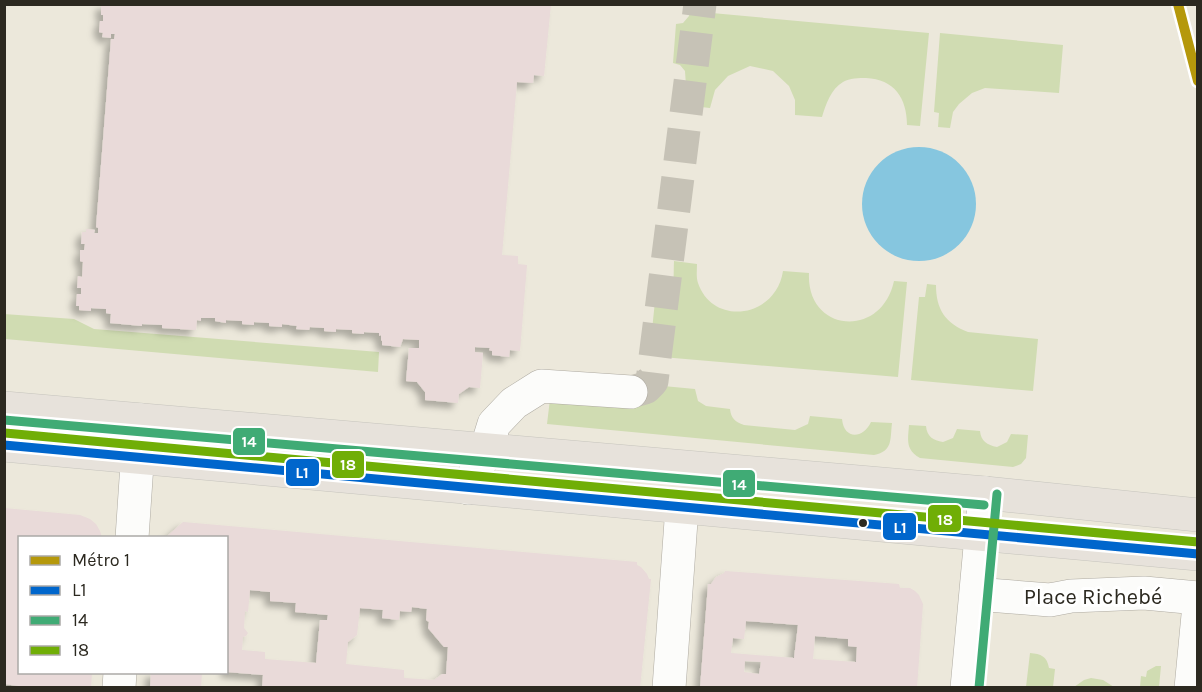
<svg xmlns="http://www.w3.org/2000/svg" width="1202" height="692" font-family="Karla,sans-serif">
<defs>
<filter id="shadow"><feDropShadow dx="-5.5" dy="5.5" stdDeviation="3" flood-color="#0004"/></filter>
</defs>
<rect width="100%" height="100%" fill="#ece8db"/>
<g fill="#d0dcb2">
<path d="M690 11 929 33 920 126 907 125C907 98 894 79 866 78 860 78 849 78 843 82 831 89 826 104 822 117L795 115V100L789 86 773 71 750 66 728 76 715 90 710 108 692 106 694 86H686L685 71 680 65 673 63 676 24 683 23 689 16Z"/>
<polygon points="940,33 1063,45 1059,93 985,88 972,93 959,104 953,112 950,128 938,127 939,113 934,112"/>
<path d="M674 261 697 264C697 270 696 277 698 283 713 327 776 318 783 271L809 273C806 332 881 340 894 281L907 282 898 377 662 357C662 348 660 344 651 340L655 301C677 298 673 279 674 261Z"/>
<path d="M927 284 936 285C936 309 945 323 968 332L1038 339 1033 391 911 380 919 297H925Z"/>
<polygon points="4,314 74,319 94,329 379,352 378,372 5,339"/>
<path d="M642 384 695 389 698 401 706 406 730 409C731 418 735 422 744 425L795 430 808 424 810 416 842 419C844 440 863 439 871 422L892 423C890 440 893 451 874 455L547 424 550 399Z"/>
<path d="M909 425 926 426C927 437 933 440 943 442L953 438 957 429 980 431C981 441 987 445 997 447L1007 442 1011 434 1028 435 1026 458 1021 464 1013 467 920 458C905 449 908 440 909 425Z"/>
<path d="M1030 653C1041 654 1047 656 1049 668L1055 669 1053 687H1026Z"/>
<polygon points="1156,666 1161,666 1159,687 1140,687 1141,676 1146,677 1147,671"/>
<polygon points="1091,678 1103,680 1114,687 1074,687 1084,680"/>
</g>
<circle fill="#86c6df" cx="919" cy="204" r="57"/>
<g fill="#e9dad9" fill-rule="evenodd" filter="url(#shadow)">
<polygon points="101,4 551,4 544,76 534,75 533,83 517,82 502,255 518,256 518,264 527,265 520,351 510,350 509,357 492,355 492,351 489,350 490,348 475,347 475,352 483,353 480,388 469,387 459,394 458,403 425,400 425,392 417,382 406,381 409,348 419,348 419,340 403,339 400,347 382,345 382,340 381,341 381,335 379,336 379,333 364,332 364,334 352,333 352,330 336,329 336,332 324,331 324,328 310,327 309,330 296,329 297,326 282,324 282,327 269,326 269,323 254,322 254,325 242,324 242,321 226,320 226,323 215,321 215,318 201,318 201,321 197,320 196,330 162,328 162,325 142,324 142,326 110,323 111,314 106,313 106,309 91,308 91,311 79,310 79,306 76,306 77,294 81,294 81,288 77,288 78,276 82,277 83,262 80,261 80,250 84,250 85,244 81,244 82,232 86,232 86,229 95,230 94,233 98,233 98,228 96,227 111,39 114,39 115,34 111,34 111,38 102,37 103,33 99,32 100,21 103,21 103,15 101,15"/>
<polygon points="4,508 80,515 90,519 96,524 100,531 102,538 20,538 20,672 92,672 91,688 32,688 4,684"/>
<path d="M183 522 637 562V565L641 567 647 574 649 579H651L640 688H262L263 675 226 672V538H165ZM250 590 270 592V601L296 603 295 612 328 615 327 620H320L316 663 265 659V652L242 650 243 637 246 636 248 633 244 628 245 611 248 612ZM412 607 427 609 426 620 429 622 428 628 444 647H448L446 674H442L434 680 420 679 404 678V670L346 664 348 642 357 635 360 608 383 610 382 618 399 620 400 611 411 612Z"/>
<path d="M725 571 899 584 900 588H910L915 591 919 595 923 604 917 688H700L708 584H711L716 577 724 573ZM746 621 798 625 794 658 731 653 733 638 744 639ZM815 636 848 639V646L857 647 856 662 813 659ZM745 661 761 662 759 674 744 672Z"/>
<polygon points="151,672 202,672 201,688 150,688"/>
</g>
<g fill="none" stroke-linecap="round" stroke-linejoin="round">
<polyline stroke="#c6c2b6" stroke-width="33" stroke-dasharray="33 16" stroke-linecap="butt" points="631,392 645,388 652,381 700,4"/>
<defs>
<g id="minor">
<polyline points="468,488 486,450 494,424 514,403 541,386 631,392"/>
<polyline points="132,538 140,420"/>
<polyline points="988,595 1050,600 1071,596 1144,593 1198,598"/>
<polyline points="119,688 120,672"/>
<polyline points="669,688 682,507"/>
<polyline points="967,688 985,493"/>
<polyline points="1191,688 1198,615"/>
</g>
<g id="major">
<polyline points="4,408 985,493 1198,515"/>
<polyline points="4,445 1198,554"/>
</g>
</defs>
<use href="#minor" stroke="#aeaaa1" stroke-width="34"/>
<use href="#major" stroke="#c6c4bd" stroke-width="34"/>
<use href="#minor" stroke="#fcfcfa" stroke-width="33"/>
<use href="#major" stroke="#e7e2db" stroke-width="33"/>
<defs>
<polyline id="bus-1" points="4,445 1198,554"/>
<g id="bus-2">
<polyline points="4,420 984,505"/>
<polyline points="979,688 997,494"/>
</g>
<polyline id="bus-3" points="5,433 1198,542"/>
</defs>
<use href="#bus-1" stroke="#fff" stroke-width="14"/>
<use href="#bus-2" stroke="#fff" stroke-width="14"/>
<use href="#bus-3" stroke="#fff" stroke-width="14"/>
<use href="#bus-1" stroke="#06c" stroke-width="9"/>
<use href="#bus-2" stroke="#40ab75" stroke-width="9"/>
<use href="#bus-3" stroke="#70ae06" stroke-width="9"/>
<defs>
<polyline id="metro-1" points="1178,4 1198,81"/>
</defs>
<use href="#metro-1" stroke="#fff" stroke-width="15"/>
<use href="#metro-1" stroke="#b5980b" stroke-width="10"/>
</g>
<circle fill="#2c2920" stroke="#fff" stroke-width="2" cx="863" cy="523" r="5"/>
<g text-anchor="middle" stroke-width="6" stroke-linejoin="round" paint-order="stroke">
<g font-size="22" fill="#2c2920" stroke="#fff">
<text x="1093" y="604">Place Richebé</text>
</g>
</g>
<g stroke="#fff" stroke-width="2">
<rect x="232" y="427" width="34" height="29" rx="6" fill="#40ab75"/>
<rect x="331" y="450" width="34" height="29" rx="6" fill="#70ae06"/>
<rect x="285" y="458" width="35" height="29" rx="6" fill="#06c"/>
<rect x="722" y="469" width="34" height="29" rx="6" fill="#40ab75"/>
<rect x="927" y="504" width="35" height="29" rx="6" fill="#70ae06"/>
<rect x="882" y="512" width="35" height="29" rx="6" fill="#06c"/>
</g>
<g font-size="16" text-anchor="middle" font-weight="bold" fill="#fff">
<text x="249" y="447">14</text>
<text x="348" y="470">18</text>
<text x="302" y="478">L1</text>
<text x="739" y="490">14</text>
<text x="945" y="525">18</text>
<text x="900" y="533">L1</text>
</g>
<rect width="1202" height="692" fill="none" stroke="#2c2920" stroke-width="12"/>
<rect x="18" y="536" width="210" height="138" fill="#ffffff" stroke="#aba9a6" stroke-width="1.5"/>
<rect x="30" y="556" width="30" height="9" fill="#b5980b" stroke="#aba9a6" stroke-width="1.5"/>
<text x="72" y="566" font-size="18" fill="#2c2920">Métro 1</text>
<rect x="30" y="586" width="30" height="9" fill="#0066cc" stroke="#aba9a6" stroke-width="1.5"/>
<text x="72" y="596" font-size="18" fill="#2c2920">L1</text>
<rect x="30" y="616" width="30" height="9" fill="#40ab75" stroke="#aba9a6" stroke-width="1.5"/>
<text x="72" y="626" font-size="18" fill="#2c2920">14</text>
<rect x="30" y="646" width="30" height="9" fill="#70ae06" stroke="#aba9a6" stroke-width="1.5"/>
<text x="72" y="656" font-size="18" fill="#2c2920">18</text>
</svg>
